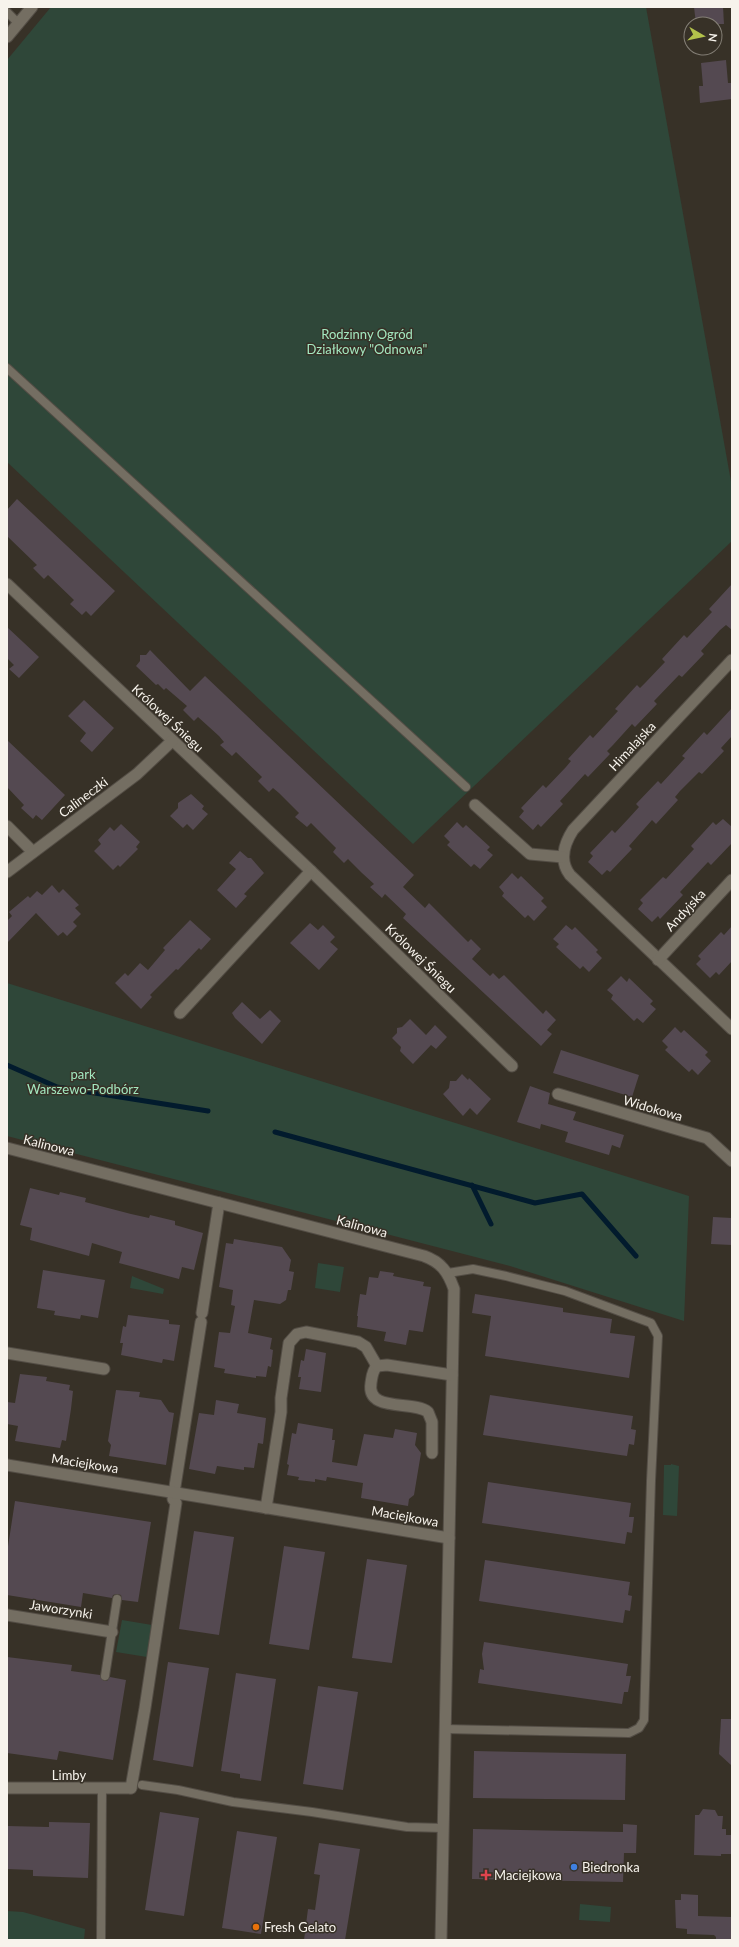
<svg xmlns="http://www.w3.org/2000/svg" width="739" height="1947" font-family="Lato,sans-serif">
<rect width="100%" height="100%" fill="#373127"/>
<g fill="#2f4739">
<polygon points="51,7 646,7 732,487 732,541 413,844 7,462 7,60"/>
<polygon points="7,983 689,1196 684,1321 510,1266 7,1136"/>
<polygon points="318,1263 344,1267 340,1292 315,1288"/>
<polygon points="132,1276 164,1289 163,1294 130,1288"/>
<polygon points="671,1464 679,1466 677,1516 663,1515 664,1465 671,1465"/>
<polygon points="122,1620 152,1625 147,1657 116,1652"/>
<polygon points="580,1904 611,1907 610,1922 579,1920"/>
<polygon points="7,1911 23,1912 85,1929 84,1940 7,1940"/>
</g>
<g fill="none" stroke-linecap="round" stroke-linejoin="round">
<g stroke="#021b2d" stroke-width="5">
<polyline points="7,1065 57,1087 208,1111"/>
<polyline points="275,1132 535,1203 582,1194 636,1256"/>
<polyline points="472,1185 491,1224"/>
</g>
</g>
<g fill="#544951">
<polygon points="694,7 723,7 724,24 696,24"/>
<polygon points="726,60 728,83 732,83 732,99 700,103 699,86 703,86 701,63"/>
<polygon points="17,499 115,591 91,616 86,611 82,615 70,604 74,600 48,575 44,579 33,568 37,565 7,536 7,510"/>
<polygon points="732,584 732,630 726,625 720,630 701,651 704,654 682,677 679,675 654,701 657,704 635,727 632,724 613,745 607,751 610,754 588,777 585,774 560,801 563,804 541,827 538,824 533,830 519,817 524,811 521,808 543,785 546,788 566,767 571,761 568,759 590,735 593,738 618,711 615,709 637,685 640,688 646,682 665,662 662,659 684,635 687,638 712,612 709,609"/>
<polygon points="7,627 39,657 19,678 9,669 14,665 7,658"/>
<polygon points="150,650 190,691 205,676 414,875 403,887 425,908 429,903 468,942 471,939 481,949 472,959 490,976 493,973 499,979 504,975 543,1014 546,1010 556,1020 547,1030 552,1034 541,1046 403,918 406,914 385,894 382,898 370,887 374,884 362,873 348,859 344,863 333,852 336,848 311,823 307,827 295,817 299,813 279,793 273,788 269,792 258,781 262,777 236,752 232,756 220,745 224,742 219,736 198,717 194,721 183,710 187,706 166,688 164,690 158,684 156,685 136,666 140,661 140,655 146,655"/>
<polygon points="84,700 114,728 92,752 80,741 86,733 68,716"/>
<polygon points="732,708 732,736 721,748 724,751 702,774 699,772 680,791 675,797 678,800 656,824 652,820 629,846 632,849 610,872 607,870 602,875 588,862 593,856 590,853 612,830 615,833 629,818 639,807 636,804 658,781 661,784 685,758 682,756 704,732 707,735"/>
<polygon points="7,740 65,795 42,820 36,815 33,819 21,808 24,805 7,787"/>
<polygon points="191,794 204,806 202,809 208,814 193,830 187,824 183,828 170,816 178,808 178,803"/>
<polygon points="723,819 732,827 732,843 711,865 708,862 693,878 680,892 683,895 660,919 658,916 652,922 638,909 643,903 640,900 663,877 666,879 694,849 691,846 713,822 716,825"/>
<polygon points="457,822 463,828 466,825 490,847 487,850 493,855 480,869 474,864 471,867 447,845 450,842 444,836"/>
<polygon points="121,824 140,842 136,847 138,849 120,867 118,865 113,870 94,851 101,844 98,840 110,827 114,831"/>
<polygon points="240,851 248,858 251,858 264,873 244,894 247,896 236,908 217,890 236,869 229,863"/>
<polygon points="512,873 518,879 521,876 544,898 541,901 547,907 534,921 528,915 525,918 502,896 504,893 499,887"/>
<polygon points="52,885 59,893 63,889 79,905 75,908 81,914 73,922 77,926 67,936 63,932 58,936 36,913 7,943 7,921 12,916 9,912 28,896 30,898 37,891 42,895"/>
<polygon points="190,920 211,939 201,950 199,948 178,970 176,969 150,995 152,997 141,1009 115,983 125,973 128,976 140,963 148,970 165,950 163,948"/>
<polygon points="310,923 318,930 323,925 335,937 330,942 338,949 319,970 290,943"/>
<polygon points="566,925 572,930 575,927 598,950 596,952 602,958 589,972 583,966 580,969 556,947 559,944 553,939"/>
<polygon points="732,926 732,961 719,975 716,972 710,978 696,964 701,959 698,956 721,932 724,935"/>
<polygon points="621,976 627,982 629,978 653,1001 650,1004 656,1009 643,1023 637,1018 634,1021 611,999 613,995 607,990"/>
<polygon points="242,1002 260,1019 270,1010 281,1021 262,1044 235,1018 232,1013"/>
<polygon points="410,1019 426,1035 435,1025 447,1037 436,1049 431,1045 413,1064 400,1051 401,1047 392,1038 397,1033 397,1028 402,1027"/>
<polygon points="675,1027 681,1033 684,1030 708,1052 705,1055 711,1061 698,1075 692,1069 689,1072 665,1050 668,1047 662,1041"/>
<polygon points="561,1050 639,1075 632,1097 553,1073"/>
<polygon points="462,1074 468,1080 469,1078 491,1099 477,1115 470,1108 463,1116 443,1094 449,1088 450,1081 456,1081"/>
<polygon points="530,1086 550,1093 548,1104 576,1112 573,1120 624,1135 620,1148 612,1145 609,1155 565,1142 568,1132 541,1124 540,1129 517,1122"/>
<polygon points="30,1188 59,1195 60,1192 86,1198 85,1202 131,1214 149,1218 150,1215 175,1221 175,1225 203,1233 194,1270 182,1267 179,1279 119,1263 122,1252 92,1243 89,1256 30,1240 32,1228 20,1225"/>
<polygon points="713,1217 732,1218 732,1245 711,1244"/>
<polygon points="234,1239 282,1247 291,1260 289,1271 294,1272 291,1290 288,1290 286,1300 280,1304 254,1300 248,1333 272,1338 270,1349 273,1350 271,1367 268,1366 266,1377 256,1376 256,1378 224,1373 225,1369 214,1367 219,1332 230,1333 235,1306 231,1305 233,1290 219,1287 226,1243 233,1244"/>
<polygon points="43,1270 105,1280 98,1318 81,1315 80,1319 54,1315 55,1311 37,1308"/>
<polygon points="380,1271 394,1273 393,1276 424,1282 423,1286 431,1287 423,1332 409,1330 406,1345 384,1341 386,1332 357,1327 358,1316 357,1316 360,1294 366,1295 369,1277 378,1278"/>
<polygon points="475,1294 563,1308 563,1312 612,1319 610,1333 635,1336 629,1378 485,1356 491,1316 472,1313"/>
<polygon points="128,1315 169,1320 169,1324 180,1325 174,1361 163,1359 162,1363 121,1355 123,1343 120,1343 123,1326 126,1327"/>
<polygon points="306,1349 326,1353 321,1392 299,1389 301,1377 298,1377 301,1360 304,1361"/>
<polygon points="20,1374 47,1377 46,1381 70,1385 69,1390 73,1391 71,1409 66,1441 62,1440 60,1448 15,1441 18,1426 7,1424 7,1402 15,1403"/>
<polygon points="116,1390 140,1392 139,1397 161,1400 169,1412 174,1413 166,1465 109,1456 111,1445 108,1441"/>
<polygon points="490,1395 633,1416 631,1429 636,1430 634,1445 629,1444 627,1456 483,1435"/>
<polygon points="216,1400 239,1404 237,1413 266,1418 263,1444 258,1443 254,1468 244,1467 244,1470 217,1466 215,1474 189,1469 199,1413 214,1415"/>
<polygon points="298,1423 333,1429 332,1440 335,1440 332,1462 357,1466 364,1434 393,1438 395,1429 417,1433 415,1445 421,1453 414,1495 409,1499 408,1506 361,1498 363,1483 327,1477 326,1481 315,1479 315,1482 298,1480 299,1477 287,1475 289,1465 287,1464 292,1433 296,1434"/>
<polygon points="488,1482 631,1503 629,1517 634,1517 632,1533 627,1532 625,1544 482,1523"/>
<polygon points="15,1501 151,1522 138,1602 122,1600 121,1595 117,1594 113,1595 112,1598 83,1593 81,1607 7,1595 7,1553"/>
<polygon points="194,1531 234,1537 219,1635 179,1629"/>
<polygon points="284,1546 325,1552 309,1650 269,1644"/>
<polygon points="367,1559 407,1565 392,1663 352,1658"/>
<polygon points="485,1560 630,1582 628,1595 632,1596 630,1611 625,1610 623,1623 479,1601"/>
<polygon points="484,1642 628,1664 626,1676 631,1676 628,1692 624,1692 622,1704 478,1683 480,1669 484,1670 482,1654"/>
<polygon points="7,1657 72,1665 71,1671 100,1675 104,1681 107,1681 110,1677 126,1680 113,1760 59,1751 57,1760 7,1753"/>
<polygon points="168,1662 209,1668 193,1767 153,1760"/>
<polygon points="236,1673 276,1679 261,1781 240,1778 240,1774 221,1771"/>
<polygon points="318,1686 358,1692 343,1790 303,1784"/>
<polygon points="721,1719 732,1719 732,1766 719,1754"/>
<polygon points="474,1751 626,1754 625,1800 473,1798"/>
<polygon points="703,1809 715,1810 718,1816 723,1816 722,1829 726,1829 726,1835 732,1835 732,1854 721,1854 721,1856 694,1855 695,1815 699,1815"/>
<polygon points="160,1812 199,1818 184,1916 145,1910"/>
<polygon points="49,1822 90,1823 88,1878 33,1876 33,1870 7,1869 7,1826 49,1827"/>
<polygon points="623,1824 637,1825 636,1853 624,1853 623,1882 472,1879 473,1829 623,1832"/>
<polygon points="237,1831 277,1837 261,1934 222,1928"/>
<polygon points="319,1843 360,1849 345,1940 304,1940 308,1909 315,1910 320,1875 314,1874"/>
<polygon points="681,1894 698,1895 698,1916 732,1917 732,1940 716,1940 716,1937 714,1935 687,1934 687,1929 676,1928 675,1900 681,1900"/>
</g>
<g fill="none" stroke-linecap="round" stroke-linejoin="round">
<defs>
<g id="service">
<polyline points="7,12 19,24"/>
<polyline points="7,368 466,787"/>
<polyline points="105,1676 117,1599"/>
<polyline points="445,1729 629,1733 639,1728 644,1720 651,1481 658,1336 651,1323 565,1291 506,1276 473,1269 448,1273"/>
<polyline points="142,1785 178,1790 233,1802 312,1812 407,1827 443,1828"/>
<polyline points="101,1940 102,1789"/>
</g>
<g id="pedestrian">
<polyline points="202,1313 219,1203"/>
<polyline points="131,1788 145,1708 176,1503 173,1499 201,1322"/>
</g>
<g id="minor">
<polyline points="7,37 32,7"/>
<polyline points="7,584 311,871 512,1066"/>
<path d="M732 660 573 830C564 844 559 861 570 875L732 1029"/>
<polyline points="475,805 530,854 563,857"/>
<polyline points="7,826 33,852"/>
<polyline points="7,872 137,774 172,741"/>
<polyline points="658,960 732,880"/>
<polyline points="180,1013 311,871"/>
<polyline points="558,1094 707,1138 732,1161"/>
<path d="M7 1148 424 1256C441 1262 448 1272 454 1289L441 1940"/>
<polyline points="7,1353 104,1369"/>
<path d="M377 1366C372 1371 372 1377 371 1383 366 1413 413 1400 428 1412L432 1422V1453"/>
<polyline points="7,1465 449,1538"/>
<polyline points="266,1508 281,1412 281,1398 289,1343 297,1334 306,1332 358,1342 366,1347 377,1366 387,1365 452,1375"/>
<polyline points="7,1615 112,1632"/>
<polyline points="7,1788 131,1788"/>
</g>
</defs>
<use href="#service" stroke="#534d45" stroke-width="10"/>
<use href="#pedestrian" stroke="#534d45" stroke-width="13"/>
<use href="#minor" stroke="#534d45" stroke-width="13"/>
<use href="#service" stroke="#746e62" stroke-width="8"/>
<use href="#pedestrian" stroke="#746e62" stroke-width="11"/>
<use href="#minor" stroke="#746e62" stroke-width="11"/>
</g>
<circle fill="#3f7fe0" stroke="#373127" stroke-width="1.5" cx="574" cy="1867" r="4"/>
<path fill="#e0444e" stroke="#373127" stroke-width="1.5" d="M484 1869h4v4h4v4h-4v4h-4v-4h-4v-4h4z"/>
<circle fill="#e8710a" stroke="#373127" stroke-width="1.5" cx="256" cy="1927" r="4"/>
<g text-anchor="middle" stroke-width="3" stroke-linejoin="round" paint-order="stroke">
<g font-size="13" fill="#a3e7bf" stroke="#373127">
<text x="367" y="339">Rodzinny Ogród<tspan x="367" dy="15">Działkowy "Odnowa"</tspan></text>
<text x="83" y="1079">park<tspan x="83" dy="15">Warszewo-Podbórz</tspan></text>
</g>
<g font-size="13" fill="#f7f3ec" stroke="#373127">
<text transform="translate(168 718) rotate(43)" y="5">Królowej Śniegu</text>
<text transform="translate(632 746) rotate(-47)" y="5">Himalajska</text>
<text transform="translate(83 797) rotate(-37)" y="5">Calineczki</text>
<text transform="translate(685 910) rotate(-47)" y="5">Andyjska</text>
<text transform="translate(421 958) rotate(44)" y="5">Królowej Śniegu</text>
<text transform="translate(653 1108) rotate(16)" y="5">Widokowa</text>
<text transform="translate(49 1145) rotate(14)" y="5">Kalinowa</text>
<text transform="translate(362 1226) rotate(15)" y="5">Kalinowa</text>
<text transform="translate(85 1463) rotate(9)" y="5">Maciejkowa</text>
<text transform="translate(405 1516) rotate(10)" y="5">Maciejkowa</text>
<text transform="translate(61 1609) rotate(9)" y="5">Jaworzynki</text>
<text x="69" y="1780">Limby</text>
</g>
<g font-size="13" fill="#f7f3ec" stroke="#373127" text-anchor="start">
<text x="582" y="1872">Biedronka</text>
<text x="494" y="1880">Maciejkowa</text>
<text x="264" y="1932">Fresh Gelato</text>
</g>
</g>
<rect width="739" height="1947" fill="none" stroke="#f7f3ec" stroke-width="16"/>
<g transform="translate(703 36) rotate(99)"><circle r="19" fill="#373127" stroke="#847f76"/>
<path d="M0-3L7 15L0 10L-7 15Z" fill="#b3c24b"/>
<text y="-6" font-size="11" font-weight="bold" text-anchor="middle" fill="#f7f3ec">N</text>
</g>
</svg>
